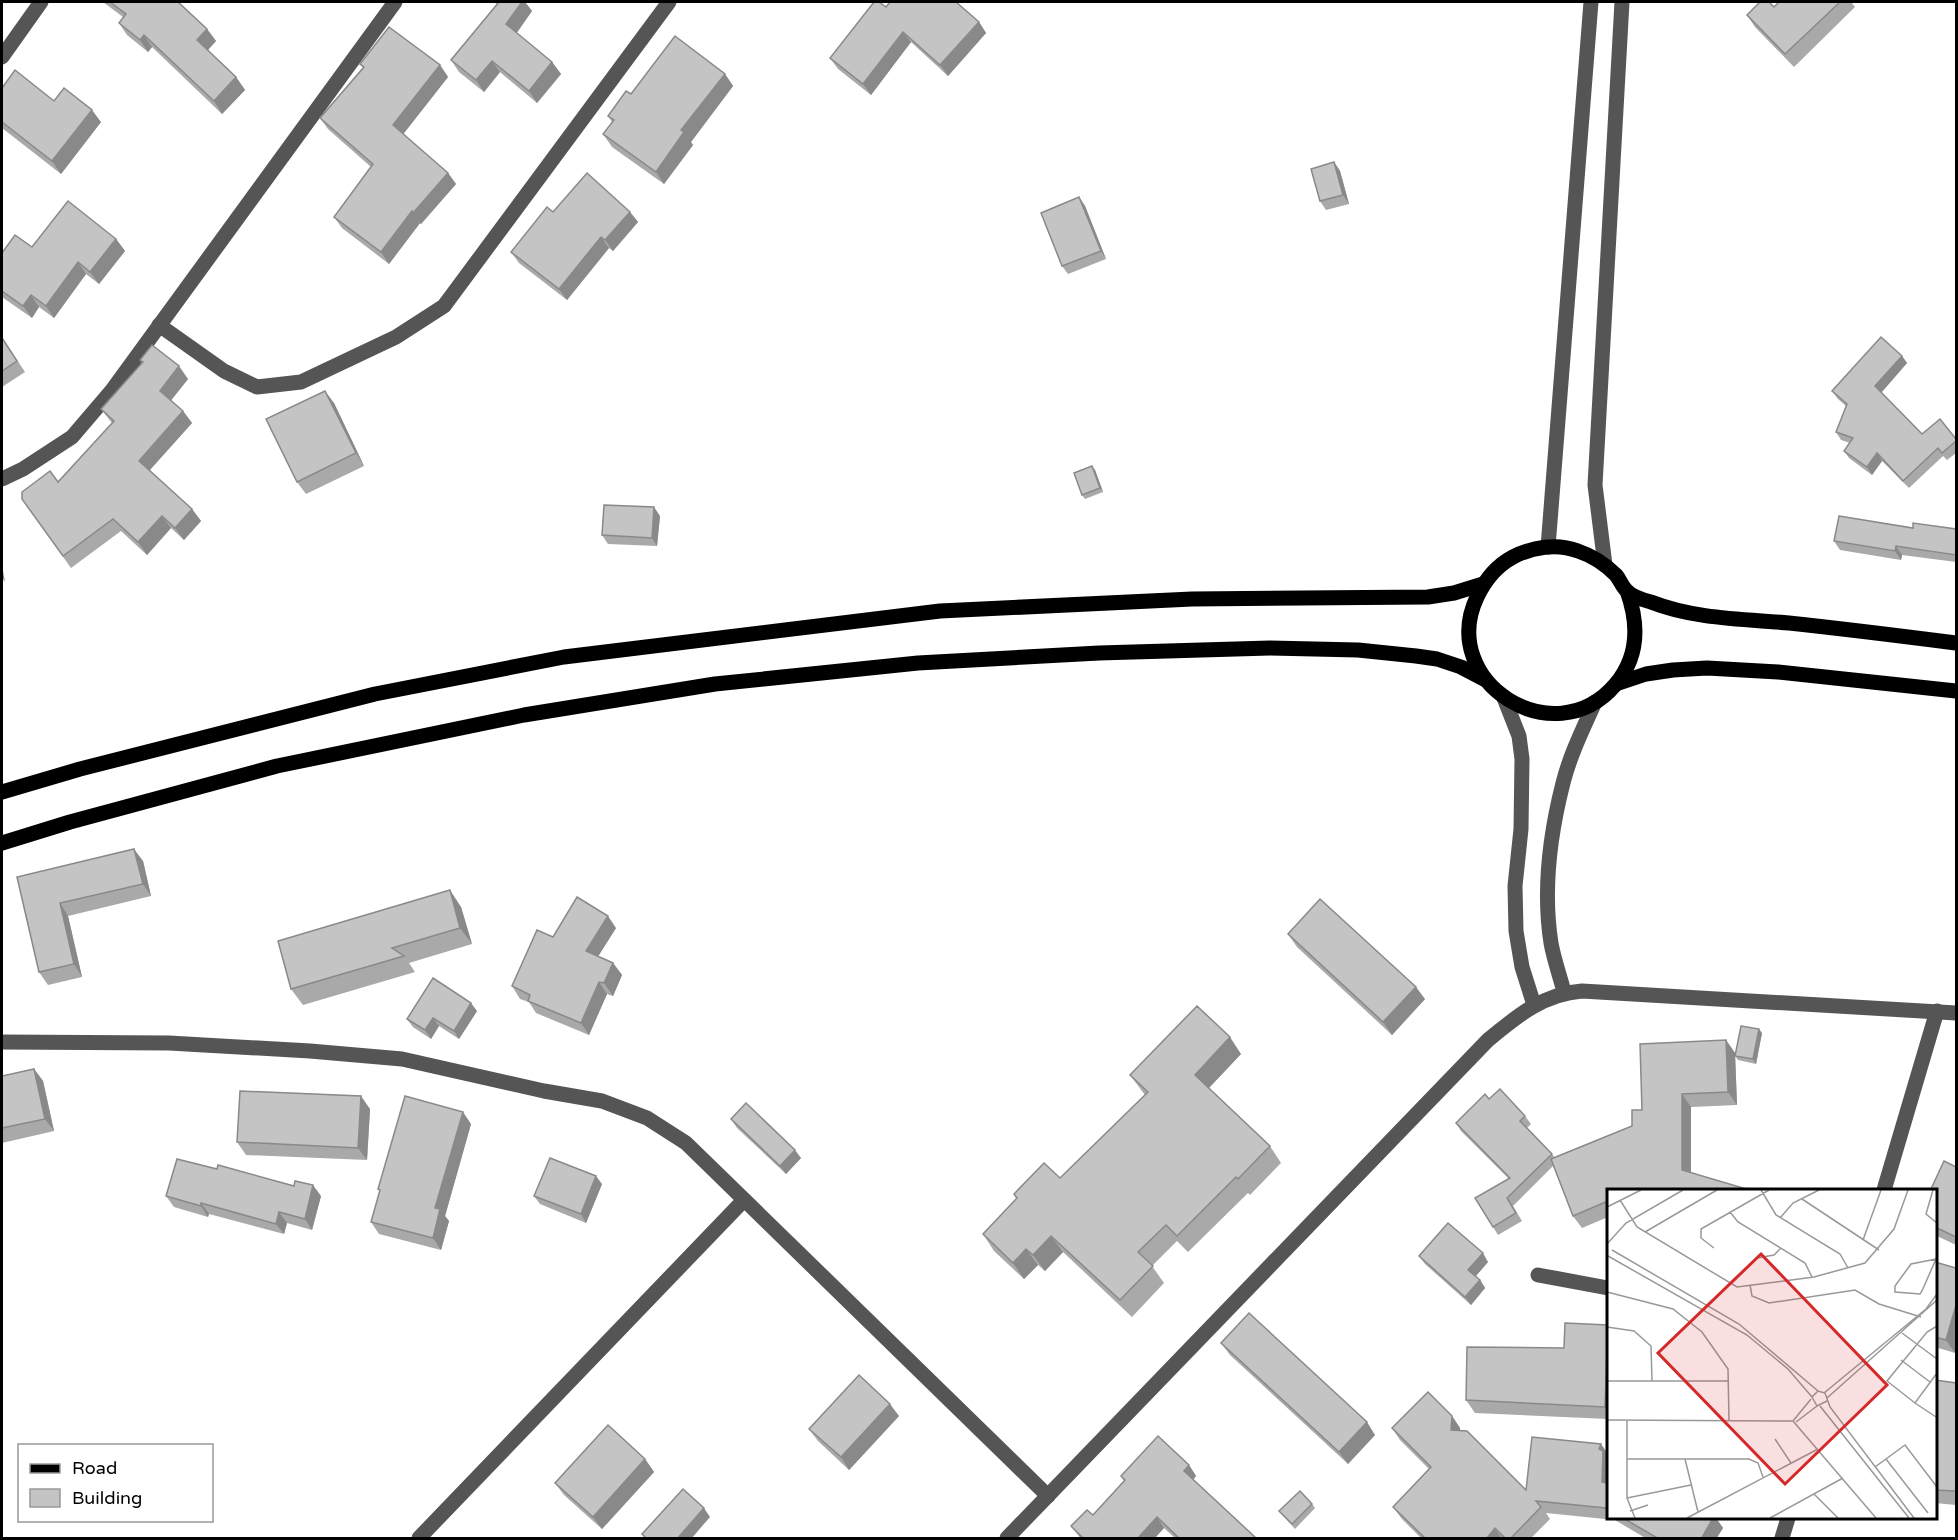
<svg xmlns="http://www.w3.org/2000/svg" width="1958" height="1540" font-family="'Varela Round',sans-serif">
<rect width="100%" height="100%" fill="#fff"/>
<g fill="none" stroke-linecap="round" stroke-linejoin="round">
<g stroke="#555" stroke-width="15">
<polyline points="2,57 41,2"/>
<polyline points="159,325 224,371 257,387 301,382 396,337 444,306 669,2"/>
<polyline points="2,479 23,469 72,437 113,389 395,2"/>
<polyline points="1548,547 1591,2"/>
<polyline points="1605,565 1595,485 1622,2"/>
<polyline points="1504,698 1519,736 1522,759 1521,829 1515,886 1516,931 1522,967 1534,1005"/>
<path d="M1564 992C1560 976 1554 960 1551 943 1543 892 1550 834 1563 783 1570 755 1583 729 1595 702"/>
<polyline points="2,1042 169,1043 310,1051 402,1059 544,1091 602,1101 647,1118 686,1143 1048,1496"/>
<polyline points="1884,1190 1937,1011"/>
<polyline points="1538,1275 1608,1288"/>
<polyline points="419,1538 744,1200"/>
<path d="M1007 1538 1488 1040C1517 1016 1543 994 1582 991L1956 1013"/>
<polyline points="1782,1538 1788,1518"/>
</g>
<g stroke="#000" stroke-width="15">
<path d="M1627 591C1639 624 1639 657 1615 685 1554 756 1437 682 1477 597 1485 580 1496 566 1513 557 1532 547 1557 543 1578 551 1593 556 1605 564 1616 575 1620 580 1622 586 1626 590 1631 596 1643 600 1651 602 1694 619 1743 619 1789 623 1845 629 1901 636 1956 643"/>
<polyline points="1616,684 1646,674 1673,670 1707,668 1778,672 1956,691"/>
<polyline points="2,792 80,769 375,694 564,657 940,611 1192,599 1428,597 1454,593 1483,584"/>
<polyline points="2,843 70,822 277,766 524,715 715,684 918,663 1099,653 1270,648 1358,650 1416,656 1437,659 1461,667 1484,679"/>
</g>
</g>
<g fill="#a9a9a9">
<polygon points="103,2 178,2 207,29 216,41 208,50 236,77 245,90 222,114 152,47 148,52 127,35 119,23 123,17"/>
<polygon points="493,2 525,2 532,11 517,33 552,62 561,74 537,103 500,72 484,92 459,72 451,60 497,4"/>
<polygon points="1779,2 1851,2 1855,7 1794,67 1755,27 1747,15 1774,7"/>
<polygon points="886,7 979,22 986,33 948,76 911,42 871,95 838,69 830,58"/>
<polygon points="360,64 440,65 448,77 403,134 448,173 456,184 421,224 420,223 389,264 342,228 334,217 371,167 328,129 320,118 363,68"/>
<polygon points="725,74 733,86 691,142 693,145 664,184 612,147 603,134 612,122 608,116 631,94"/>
<polygon points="2,88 54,101 101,122 61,174 2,128"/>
<polygon points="1334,162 1340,171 1349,204 1326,210 1320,201"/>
<polygon points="1079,197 1085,206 1106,259 1068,274 1062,266"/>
<polygon points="553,212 630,212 638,222 613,251 609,248 567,300 519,263 511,252"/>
<polygon points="116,239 125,251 99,284 86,274 54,318 39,307 32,318 2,297 2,253 32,247"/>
<polygon points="2,337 25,372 2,387"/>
<polygon points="1902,356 1907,363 1881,393 1922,434 1956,439 1956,453 1947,460 1943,456 1909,488 1882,461 1872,475 1849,458 1844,451 1850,443 1841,440 1836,432 1846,406 1838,399 1832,391"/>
<polygon points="140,360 188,379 171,400 183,411 192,423 150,470 192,509 201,521 184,540 171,528 147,555 121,531 71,568 22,499 58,482 112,423 101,409 142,363"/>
<polygon points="334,403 364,466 306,494 297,482"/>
<polygon points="1095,470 1103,492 1085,499 1082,495"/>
<polygon points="660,516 657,546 608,544 602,535"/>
<polygon points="1913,528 1956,529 1956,562 1902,555 1901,560 1840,550 1834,541"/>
<polygon points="143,861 151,896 68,916 82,977 48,985 39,972 17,877"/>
<polygon points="461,907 472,944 409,963 415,972 303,1005 291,989"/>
<polygon points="616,928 598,956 613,963 622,975 613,996 607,994 589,1035 536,1013 529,1002 520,999 512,986 553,937"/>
<polygon points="1288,934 1425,999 1392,1035 1297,947"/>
<polygon points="477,1011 459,1039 439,1026 431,1039 413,1027 407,1019"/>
<polygon points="1762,1033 1756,1064 1738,1060 1735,1056"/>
<polygon points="1726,1040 1735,1053 1737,1105 1691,1107 1608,1191 1608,1217 1582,1228 1573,1216 1553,1166 1513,1206 1522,1221 1498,1235 1493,1227 1508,1178 1461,1131 1456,1123 1489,1099 1525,1116 1531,1124 1527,1128 1552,1154 1555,1158 1632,1126 1642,1110"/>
<polygon points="1241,1054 1209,1088 1270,1146 1281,1163 1250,1195 1248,1193 1188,1252 1177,1241 1152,1266 1164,1283 1132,1317 1063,1252 1045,1271 1038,1265 1024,1279 994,1251 983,1234 1017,1198 1014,1194 1060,1178 1145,1095 1130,1075"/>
<polygon points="34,1069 43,1081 54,1131 2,1143 2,1076"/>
<polygon points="370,1109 367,1160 246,1155 237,1142"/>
<polygon points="731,1119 801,1158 786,1174 737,1128"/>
<polygon points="471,1124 445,1216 449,1221 441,1250 379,1234 371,1222 380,1191 378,1189"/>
<polygon points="1956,1167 1956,1245 1935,1235 1935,1191"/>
<polygon points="602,1184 586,1223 540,1204 534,1196"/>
<polygon points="166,1196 321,1196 312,1230 287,1223 284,1234 209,1214 208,1217 174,1207"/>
<polygon points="1419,1256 1488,1262 1476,1276 1480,1280 1485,1288 1471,1305 1425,1264"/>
<polygon points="1935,1262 1955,1353 1935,1347"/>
<polygon points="1608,1325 1608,1419 1475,1413 1466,1400"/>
<polygon points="1221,1343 1375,1435 1348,1464 1230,1355"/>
<polygon points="1935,1380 1956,1383 1956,1505 1935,1503"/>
<polygon points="899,1416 849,1470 818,1441 809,1429"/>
<polygon points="1452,1416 1460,1428 1460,1430 1526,1490 1608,1454 1608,1518 1716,1518 1723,1528 1716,1539 1647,1539 1615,1520 1546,1513 1550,1519 1530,1539 1422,1539 1402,1519 1393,1507 1429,1469 1400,1440 1392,1428"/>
<polygon points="645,1459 654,1472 602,1529 564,1495 555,1483"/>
<polygon points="1189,1465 1196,1476 1193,1480 1257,1539 1176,1539 1164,1528 1154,1539 1081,1539 1071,1526 1093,1515 1124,1481 1121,1476"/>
<polygon points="1312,1504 1315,1508 1295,1529 1279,1511"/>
</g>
<g fill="#898989">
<polygon points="522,2 525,2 532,11 514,36 506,24"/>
<polygon points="979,22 986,33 948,76 940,65"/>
<polygon points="207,29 216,41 206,52 197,40"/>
<polygon points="903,32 911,42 871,95 863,84"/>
<polygon points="144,35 152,47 148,52 140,40"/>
<polygon points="492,61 500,72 484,92 476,80"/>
<polygon points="552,62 561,74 537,103 529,91"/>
<polygon points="440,65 448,77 401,137 393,125"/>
<polygon points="725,74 733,86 691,142 693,145 664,184 656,172 681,130"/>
<polygon points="236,77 245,90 222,114 214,101"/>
<polygon points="92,110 101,122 61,174 52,161"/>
<polygon points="1334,162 1340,171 1349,204 1343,195"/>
<polygon points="448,173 456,184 421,224 413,213"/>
<polygon points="1079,197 1085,206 1106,259 1101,251"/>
<polygon points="412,211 420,223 389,264 381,252"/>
<polygon points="630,212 638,222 613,251 605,240"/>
<polygon points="601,237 609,248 567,300 559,289"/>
<polygon points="116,239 125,251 99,284 90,272"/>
<polygon points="78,262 86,274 54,318 46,306"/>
<polygon points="31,295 39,307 32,318 23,306"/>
<polygon points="1902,356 1907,363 1880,394 1875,386"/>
<polygon points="179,366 188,379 169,403 160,391"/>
<polygon points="325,391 334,403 364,466 356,453"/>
<polygon points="183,411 192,423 147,473 139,461"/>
<polygon points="1877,453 1882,461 1872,475 1867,467"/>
<polygon points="1092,466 1095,470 1103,492 1100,488"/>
<polygon points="654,507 660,516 657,546 652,538"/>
<polygon points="192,509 201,521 184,540 175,528"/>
<polygon points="162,516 171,528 147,555 138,542"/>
<polygon points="1896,546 1902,555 1901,560 1895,551"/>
<polygon points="2,565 5,582 2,577"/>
<polygon points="134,849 143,861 151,896 143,884"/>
<polygon points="450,890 461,907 472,944 460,928"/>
<polygon points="60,903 68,916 82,977 74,964"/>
<polygon points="608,916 616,928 594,963 586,951"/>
<polygon points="613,963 622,975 613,996 604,983"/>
<polygon points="599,982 607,994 589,1035 581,1023"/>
<polygon points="1416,987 1425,999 1392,1035 1383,1022"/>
<polygon points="471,1003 477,1011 459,1039 454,1031"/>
<polygon points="433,1018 439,1026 431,1039 425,1030"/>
<polygon points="1759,1029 1762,1033 1756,1064 1753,1059"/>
<polygon points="1230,1037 1241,1054 1206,1091 1195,1075"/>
<polygon points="1726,1040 1735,1053 1737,1105 1728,1092"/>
<polygon points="34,1069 43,1081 54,1131 45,1119"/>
<polygon points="1682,1094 1691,1107 1691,1182 1682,1170"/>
<polygon points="361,1096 370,1109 367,1160 358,1148"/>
<polygon points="463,1112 471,1124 445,1216 449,1221 441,1250 433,1238 435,1208"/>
<polygon points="795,1150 801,1158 786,1174 780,1166"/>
<polygon points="596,1176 602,1184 586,1223 581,1214"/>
<polygon points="313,1185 321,1196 312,1230 305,1219"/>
<polygon points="201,1203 209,1214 208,1217 201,1206"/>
<polygon points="279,1212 287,1223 284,1234 276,1224"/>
<polygon points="1051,1236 1063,1252 1045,1271 1033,1255"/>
<polygon points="1026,1249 1038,1265 1024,1279 1013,1263"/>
<polygon points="1483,1253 1488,1262 1474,1278 1468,1270"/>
<polygon points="1480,1280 1485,1288 1471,1305 1465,1297"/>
<polygon points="1956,1305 1956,1347 1955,1353 1946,1340"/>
<polygon points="1608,1339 1608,1412 1605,1407"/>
<polygon points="890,1404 899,1416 849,1470 841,1457"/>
<polygon points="1452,1416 1460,1428 1459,1442 1451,1430"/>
<polygon points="1367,1422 1375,1435 1348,1464 1339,1452"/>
<polygon points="1601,1444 1608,1454 1608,1492 1602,1482 1599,1449"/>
<polygon points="645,1459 654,1472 602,1529 593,1517"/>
<polygon points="1189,1465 1196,1476 1191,1482 1184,1471"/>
<polygon points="704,1508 710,1517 691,1539 677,1539"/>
<polygon points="1157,1517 1164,1528 1154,1539 1137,1539"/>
<polygon points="1713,1518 1716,1518 1723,1528 1716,1539 1701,1539"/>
<polygon points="1495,1528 1502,1539 1486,1539"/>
</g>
<g fill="#c4c4c4" stroke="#898989" stroke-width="1.5">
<polygon points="110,2 178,2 207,29 197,40 236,77 214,101 144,35 140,40 119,23 126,14"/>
<polygon points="499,2 522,2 506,24 552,62 529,91 492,61 476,80 451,60"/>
<polygon points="874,2 879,2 886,7 890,2 956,2 979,22 940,65 903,32 863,84 830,58"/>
<polygon points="1760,2 1769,2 1774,7 1779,2 1840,2 1785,54 1747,15"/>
<polygon points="389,27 440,65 393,125 448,173 413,213 412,211 381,252 334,217 373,164 320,118 364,67 360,64"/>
<polygon points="675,36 725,74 681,130 684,132 656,172 603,134 614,120 608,116 626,91 631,94"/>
<polygon points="15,70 54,101 64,88 92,110 52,161 2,122 2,88"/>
<polygon points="1334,162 1343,195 1320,201 1311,169"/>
<polygon points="587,173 630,212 605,240 601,237 559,289 511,252 547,207 553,212"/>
<polygon points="1079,197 1101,251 1062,266 1041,213"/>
<polygon points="68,201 116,239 90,272 78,262 46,306 31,295 23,306 2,291 2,253 15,235 32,247"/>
<polygon points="1881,337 1902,356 1875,386 1922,434 1940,419 1956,439 1956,441 1942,453 1938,448 1903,481 1877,453 1867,467 1844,451 1853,438 1836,432 1847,404 1832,391"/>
<polygon points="2,338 17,361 2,371"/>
<polygon points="152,345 179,366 160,391 183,411 139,461 192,509 175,528 162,516 138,542 113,519 63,556 22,499 22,492 50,471 58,482 114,421 101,409 143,362 140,360"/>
<polygon points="325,391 356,453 297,482 266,419"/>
<polygon points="1092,466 1100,488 1082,495 1074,473"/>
<polygon points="604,505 654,507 652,538 602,535"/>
<polygon points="1839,516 1913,528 1913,523 1956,529 1956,555 1896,546 1895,551 1834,541"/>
<polygon points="134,849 143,884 60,903 74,964 39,972 17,877"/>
<polygon points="450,890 460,928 392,948 404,956 291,989 278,941"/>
<polygon points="577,897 608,916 586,951 613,963 604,983 599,982 581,1023 528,1001 530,995 512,986 537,930 553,937"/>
<polygon points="1320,899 1416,987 1383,1022 1288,934"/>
<polygon points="433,978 471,1003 454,1031 433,1018 425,1030 407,1019"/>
<polygon points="1197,1006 1230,1037 1195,1075 1270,1146 1238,1179 1236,1177 1177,1236 1166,1225 1138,1252 1153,1266 1120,1300 1051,1236 1033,1255 1026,1249 1013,1263 983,1234 1017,1198 1014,1194 1044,1163 1060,1178 1148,1092 1130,1075"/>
<polygon points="1741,1026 1759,1029 1753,1059 1735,1056"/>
<polygon points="1726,1040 1728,1092 1682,1094 1682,1170 1753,1191 1608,1191 1608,1201 1573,1216 1551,1159 1632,1126 1632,1110 1642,1110 1640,1044"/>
<polygon points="34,1069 45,1119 2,1128 2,1076"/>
<polygon points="1500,1089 1525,1116 1520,1121 1552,1154 1507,1198 1516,1213 1493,1227 1475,1198 1510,1178 1456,1123 1485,1094 1489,1099"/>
<polygon points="240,1091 361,1096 358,1148 237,1142"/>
<polygon points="405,1096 463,1112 435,1208 440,1209 433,1238 371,1222 380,1190 378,1189"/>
<polygon points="746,1103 795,1150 780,1166 731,1119"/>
<polygon points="550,1158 596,1176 581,1214 534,1196"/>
<polygon points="177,1159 217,1169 218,1165 294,1186 295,1181 313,1185 305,1219 279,1212 276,1224 201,1203 201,1206 166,1196"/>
<polygon points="1944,1161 1956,1167 1956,1237 1935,1227 1935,1191 1930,1191"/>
<polygon points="1448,1223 1483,1253 1468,1270 1480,1280 1465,1297 1419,1256"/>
<polygon points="1935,1262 1956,1268 1956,1305 1946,1340 1935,1337"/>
<polygon points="1249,1313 1367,1422 1339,1452 1221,1343"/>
<polygon points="1565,1323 1608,1325 1605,1407 1466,1400 1467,1347 1564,1348"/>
<polygon points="859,1375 890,1404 841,1457 809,1429"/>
<polygon points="1935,1380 1956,1383 1956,1491 1935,1490"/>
<polygon points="1428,1392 1452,1416 1451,1430 1467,1431 1526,1490 1532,1437 1601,1444 1599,1449 1603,1451 1602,1482 1608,1483 1608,1509 1606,1508 1536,1501 1541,1507 1510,1539 1506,1539 1495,1528 1486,1539 1426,1539 1393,1507 1431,1467 1392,1428"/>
<polygon points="608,1425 645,1459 593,1517 555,1483"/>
<polygon points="1158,1436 1189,1465 1184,1471 1256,1538 1255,1539 1180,1539 1157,1517 1137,1539 1084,1539 1071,1526 1087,1510 1093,1515 1125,1480 1121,1476"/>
<polygon points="683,1489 704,1508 677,1539 647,1539 642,1534"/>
<polygon points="1300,1491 1312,1504 1292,1524 1279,1511"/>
<polygon points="1623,1518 1713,1518 1701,1539 1659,1539"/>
</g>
<g transform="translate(1607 1189)">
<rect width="330" height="330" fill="#fff"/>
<path fill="none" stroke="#999" stroke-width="1.5" d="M154 1 169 26 233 65 241 79M326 1 319 25 330 34M195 10 272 61M13 11 30 38 130 98 207 88 258 74 287 40 301 1M0 18 34 1M123 23 131 33 198 74 205 88M173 29 186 14 212 1M38 43 110 1M256 51 274 1M0 55 19 34 76 1M107 59 94 49V40L162 1M5 61 132 135 211 202M1 67 140 146 181 180 205 208M150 69 167 66 174 59M329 70 304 75 288 97V103L313 105 315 102 329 70 330 67M143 96 145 107 162 114 248 101 272 115 314 128M0 103 66 120 95 143 121 180 122 231M330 137 320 143 280 192 308 214 330 184M0 138 27 142 44 157 45 192M295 144 330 170M294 171 323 193M0 192H122M217 204 319 120 330 105M220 209 330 111M220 212 210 217 205 208 211 202 218 204 223 218 307 329M308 214 329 228M213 217 302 329M0 231 186 232 269 329M20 231V309L28 329M186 232 204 210M189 233 210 217M168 250 184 274M20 270H142L151 274 156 288M78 270 91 323M279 270 298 256 330 298M268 278 279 270 321 324M207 305 231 329M20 309 84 296M23 322 41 316M80 329 211 260M163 329 236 289"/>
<path fill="#d62828" fill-opacity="0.15" stroke="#d62828" stroke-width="3" d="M154 65 280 196 178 295 51 164Z"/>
<rect width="330" height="330" fill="none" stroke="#000" stroke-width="3"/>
</g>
<rect width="1958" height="1540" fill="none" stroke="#000000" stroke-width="6"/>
<rect x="18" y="1444" width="195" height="78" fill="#ffffff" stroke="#999999" stroke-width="1.5"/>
<rect x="30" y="1464" width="30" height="9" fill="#000000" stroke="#999999" stroke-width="1.5"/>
<text x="72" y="1474" font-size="18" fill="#000000">Road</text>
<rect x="30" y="1489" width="30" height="18" fill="#c4c4c4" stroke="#999999" stroke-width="1.5"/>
<text x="72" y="1504" font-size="18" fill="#000000">Building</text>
</svg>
